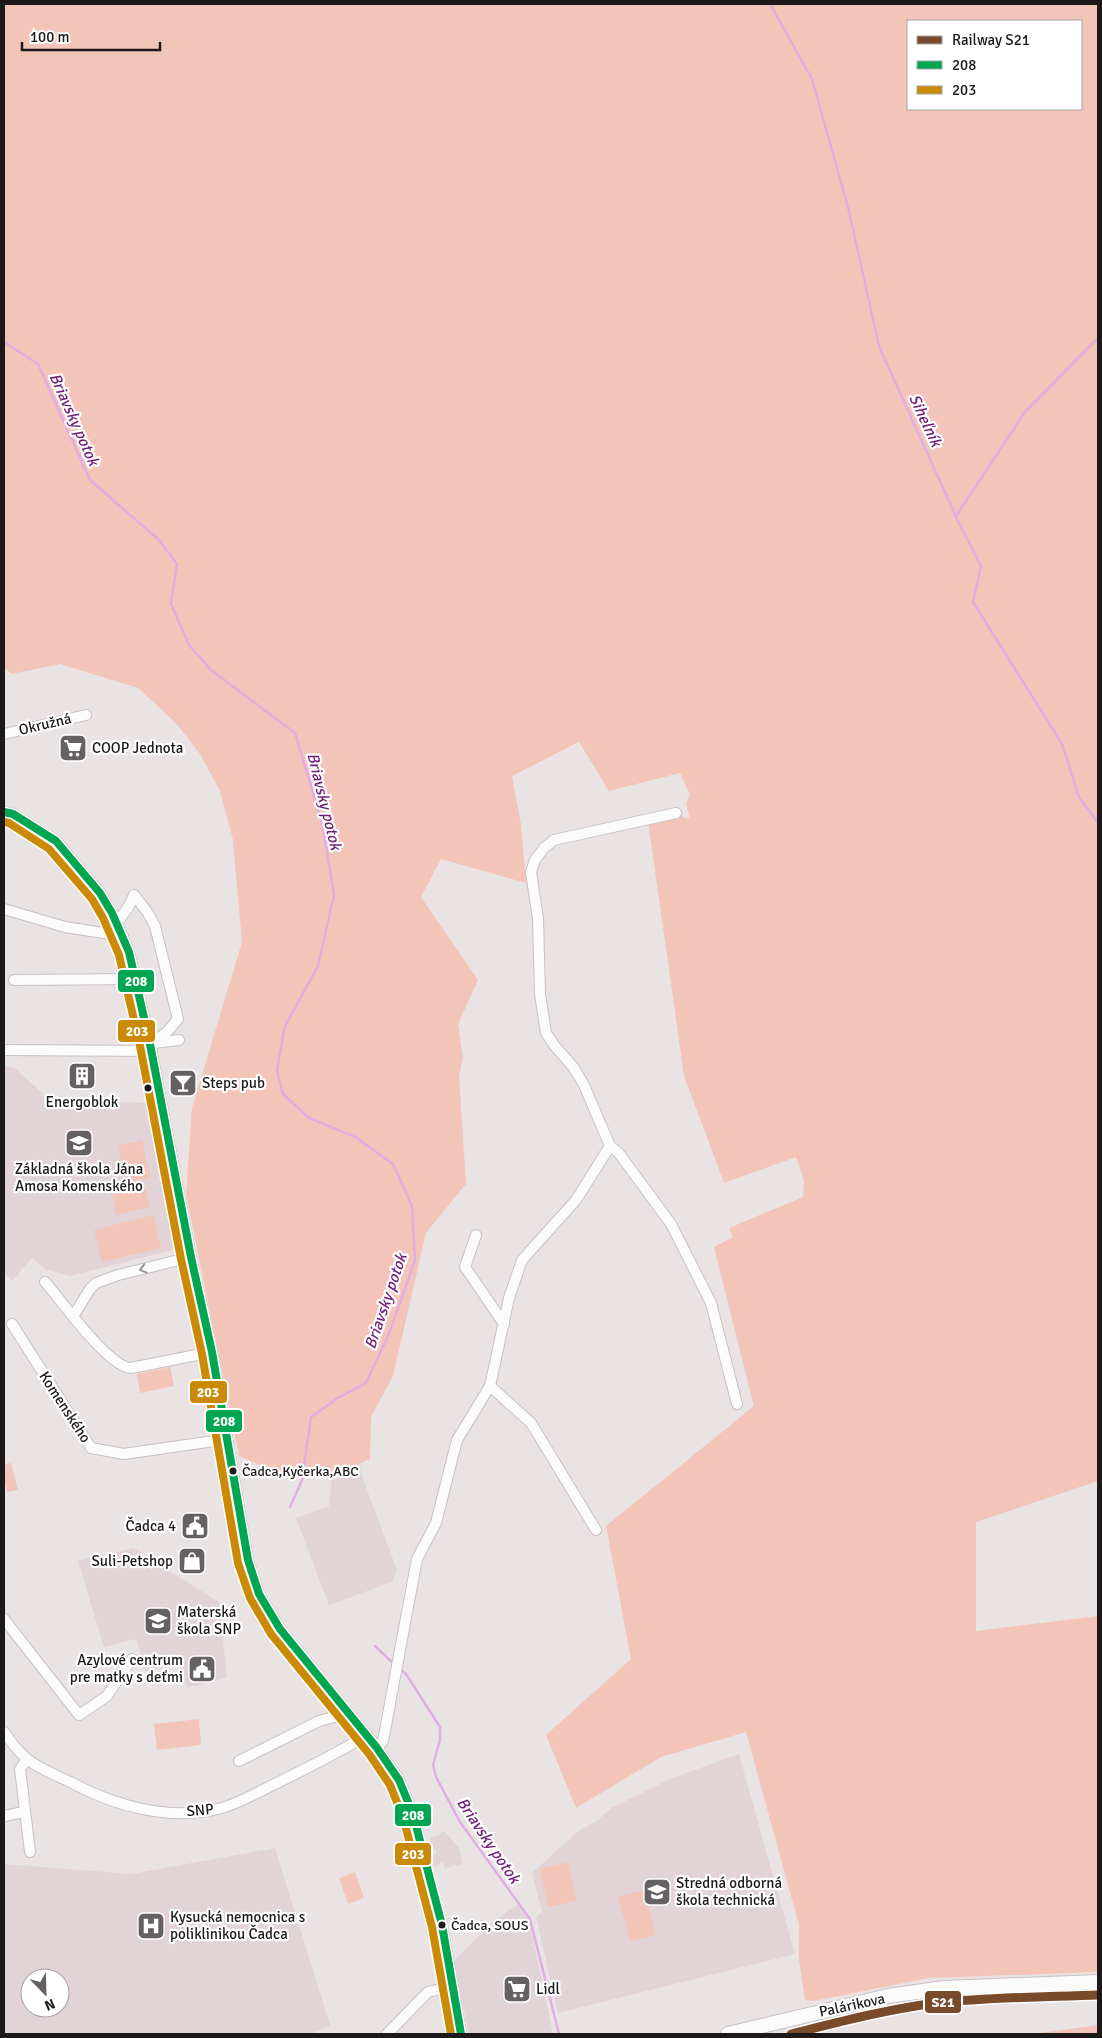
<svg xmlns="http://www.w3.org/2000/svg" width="1102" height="2038" font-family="Signika,sans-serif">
<rect width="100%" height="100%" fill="#eae3e4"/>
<g fill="#e2d3d6" fill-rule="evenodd">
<polygon points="4,1066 15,1068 48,1099 147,1103 169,1216 173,1250 70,1276 45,1269 32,1258 12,1281 4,1273"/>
<polygon points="360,1464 364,1482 397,1570 392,1582 329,1605 296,1518 329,1506 332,1476"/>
<polygon points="133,1548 219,1602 227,1678 187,1687 178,1664 145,1671 136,1639 104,1647 78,1561"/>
<polygon points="739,1754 795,1954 558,2013 536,1917 542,1912 532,1873 577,1832 599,1819 611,1808 670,1779"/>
<polygon points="444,1831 459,1848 462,1864 445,1868 443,1862 435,1867 432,1855 437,1853 430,1842 430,1837 436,1836"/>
<path d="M275 1848 330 2025 311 2034H4V1864L131 1874ZM30 1978H60V2008H30Z"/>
<polygon points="519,1903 529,1919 553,2034 469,2034 453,1962 493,1922"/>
</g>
<g fill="#f2c5b8" fill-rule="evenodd">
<path d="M4 4H1098V1481L976 1522V1631L1098 1616V1972L929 1978 814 2001 805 2000 799 1960V1925L746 1732 661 1757 576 1808 546 1735 631 1659 606 1526 754 1406 714 1247 733 1237 729 1228 803 1197 804 1181 796 1157 724 1183 684 1076 648 821 677 816 690 819 686 804 690 794 680 773 609 791 579 742 512 776 521 825 526 883 441 859 421 897 478 980 458 1024 463 1057 459 1076 466 1184 426 1233 393 1376 371 1417 370 1459 332 1476H284L239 1456 186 1194 192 1108 242 942 233 840 220 791 200 754 176 723 138 688 60 664 11 674 4 667ZM908 21H1081V109H908Z"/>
<polygon points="142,1140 150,1178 126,1183 118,1146"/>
<polygon points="145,1187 150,1207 116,1215 112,1195"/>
<polygon points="153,1215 161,1248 102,1262 94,1230"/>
<polygon points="170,1367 174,1386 140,1393 137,1374"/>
<polygon points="11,1463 18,1490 7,1492 4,1477 4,1465"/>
<polygon points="199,1719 201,1745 157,1750 154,1724"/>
<polygon points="568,1862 577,1901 548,1907 540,1869"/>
<polygon points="355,1872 364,1898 348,1904 339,1878"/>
<polygon points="644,1890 656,1935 630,1941 618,1897"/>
<polygon points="1098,2025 1098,2034 1033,2034"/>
</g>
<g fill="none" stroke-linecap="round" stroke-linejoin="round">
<g stroke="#e0aee3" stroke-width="2.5">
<polyline points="770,4 812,79 849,211 879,346 956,517 981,566 973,602 1062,744 1079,797 1098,823"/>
<polyline points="4,342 38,364 90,480 159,540 177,564 171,604 189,645 211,670 295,733 323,826 334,895 318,966 285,1026 277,1070 283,1094 309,1118 355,1137 393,1164 412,1206 415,1260 389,1334 366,1383 338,1398 311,1417 302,1480 290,1507"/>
<polyline points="956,516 1025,412 1098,338"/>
<polyline points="375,1646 394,1664"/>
<polyline points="400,1669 406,1674 440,1727 440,1740 433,1765 436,1777 460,1822 530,1919 559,2034"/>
</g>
<defs>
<g id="minor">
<polyline points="4,734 86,715"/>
<polyline points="4,812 13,814 56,841 100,893 112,913 129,952 150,1044 191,1257 212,1352 248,1560 259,1594 280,1629 377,1748 399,1780 413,1814 432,1892 442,1925 461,2034"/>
<polyline points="4,909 65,927 123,936"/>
<polyline points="117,923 129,906 134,895 148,913 155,926 178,1019 167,1032 150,1044"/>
<polyline points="14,980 136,979"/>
<polyline points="154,1043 179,1040"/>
<polyline points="4,1050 152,1051"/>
<polyline points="610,1146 584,1085 574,1068 554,1045 546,1033 540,994 538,919 531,872 535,860 544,848 554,840 676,813"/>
<polyline points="476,1235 465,1267 504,1324"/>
<path d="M45 1282C62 1301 108 1367 131 1368L212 1352"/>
<polyline points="74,1315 90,1289 96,1283 118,1275 191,1257"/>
<polyline points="12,1324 91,1448 124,1454 214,1441 228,1442"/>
<polyline points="490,1386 531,1423 596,1530"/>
<polyline points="4,1619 79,1715 107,1696 132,1659"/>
<path d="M4 1732C10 1741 17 1750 26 1758 38 1769 57 1775 72 1783 115 1806 169 1821 218 1809 238 1804 258 1792 277 1783 307 1768 338 1753 367 1735"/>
<polyline points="377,1748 383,1741 417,1559 436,1523 457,1440 490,1386 509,1298 522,1260 576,1200 610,1146 618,1152 671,1224 711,1303 737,1404"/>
<polyline points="27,1759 20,1769 30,1852"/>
<polyline points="239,1761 319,1721 348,1713"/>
<polyline points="4,1816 24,1812"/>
<polyline points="387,2034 428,1992 453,1986"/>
</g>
<polyline id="secondary" points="728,2034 888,1996 944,1988 1098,1982"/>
</defs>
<use href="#minor" stroke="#c7c1c2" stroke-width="12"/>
<use href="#secondary" stroke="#c7c1c2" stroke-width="16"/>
<use href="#minor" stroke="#fcfbfb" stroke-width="10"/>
<use href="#secondary" stroke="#fcfbfb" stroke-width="14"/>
<defs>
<polyline id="bus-1" points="4,812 13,814 56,841 100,893 112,913 129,952 150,1044 191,1257 212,1352 248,1560 259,1594 280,1629 377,1748 399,1780 413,1814 442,1925 461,2034"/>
<polyline id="bus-2" points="4,822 9,823 49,849 92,899 103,918 119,955 140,1046 181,1259 202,1354 238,1563 250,1598 271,1634 369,1754 390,1785 403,1817 432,1927 451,2034"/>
</defs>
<use href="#bus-1" stroke="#fff" stroke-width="11"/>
<use href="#bus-2" stroke="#fff" stroke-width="11"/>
<use href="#bus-1" stroke="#00a651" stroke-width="8"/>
<use href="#bus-2" stroke="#cb8a05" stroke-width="8"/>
<defs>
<path id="rail-1" d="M791 2034C839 2022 888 2009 937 2003 990 1997 1044 1997 1098 1995"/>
</defs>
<use href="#rail-1" stroke="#fff" stroke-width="12"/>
<use href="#rail-1" stroke="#7a4b2a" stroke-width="9"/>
</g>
<defs><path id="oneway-chevron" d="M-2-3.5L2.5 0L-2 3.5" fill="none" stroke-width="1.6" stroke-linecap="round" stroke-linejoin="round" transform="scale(1.25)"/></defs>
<use stroke="#989596" href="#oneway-chevron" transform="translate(143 1269) rotate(165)"/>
<defs>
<symbol id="supermarket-square" viewBox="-11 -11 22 22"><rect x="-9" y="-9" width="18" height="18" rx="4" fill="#656061" stroke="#fff"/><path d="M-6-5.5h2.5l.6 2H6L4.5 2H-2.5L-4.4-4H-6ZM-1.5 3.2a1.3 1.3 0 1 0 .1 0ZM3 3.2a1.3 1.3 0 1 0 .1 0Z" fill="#fff"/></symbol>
<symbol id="building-square" viewBox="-11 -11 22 22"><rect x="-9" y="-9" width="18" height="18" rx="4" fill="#656061" stroke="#fff"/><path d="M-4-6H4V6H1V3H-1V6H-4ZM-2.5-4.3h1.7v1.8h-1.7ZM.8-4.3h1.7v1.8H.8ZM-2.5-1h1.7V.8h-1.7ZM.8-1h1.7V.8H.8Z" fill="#fff"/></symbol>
<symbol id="bar-square" viewBox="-11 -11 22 22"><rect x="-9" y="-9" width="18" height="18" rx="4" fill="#656061" stroke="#fff"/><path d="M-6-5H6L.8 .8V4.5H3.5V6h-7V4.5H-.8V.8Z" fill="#fff"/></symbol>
<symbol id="school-square" viewBox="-11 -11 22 22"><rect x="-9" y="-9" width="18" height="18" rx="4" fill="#656061" stroke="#fff"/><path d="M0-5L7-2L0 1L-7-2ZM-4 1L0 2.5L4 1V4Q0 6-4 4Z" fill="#fff"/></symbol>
<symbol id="civic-square" viewBox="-11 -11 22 22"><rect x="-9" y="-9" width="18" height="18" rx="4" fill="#656061" stroke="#fff"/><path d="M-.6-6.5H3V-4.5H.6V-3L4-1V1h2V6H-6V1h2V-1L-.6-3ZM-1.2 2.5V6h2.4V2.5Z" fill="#fff"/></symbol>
<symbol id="shop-square" viewBox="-11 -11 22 22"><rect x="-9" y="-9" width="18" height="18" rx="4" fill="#656061" stroke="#fff"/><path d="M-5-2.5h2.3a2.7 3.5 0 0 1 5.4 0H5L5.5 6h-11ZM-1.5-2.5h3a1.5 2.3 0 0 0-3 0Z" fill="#fff"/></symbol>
<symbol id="hospital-square" viewBox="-11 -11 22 22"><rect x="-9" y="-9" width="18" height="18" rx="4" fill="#656061" stroke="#fff"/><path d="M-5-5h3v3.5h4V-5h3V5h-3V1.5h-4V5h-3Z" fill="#fff"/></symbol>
</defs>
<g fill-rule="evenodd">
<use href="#supermarket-square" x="57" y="732" width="32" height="32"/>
<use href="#building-square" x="66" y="1060" width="32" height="32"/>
<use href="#bar-square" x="167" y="1067" width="32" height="32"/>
<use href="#school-square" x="63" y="1127" width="32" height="32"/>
<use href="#civic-square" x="179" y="1510" width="32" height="32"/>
<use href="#shop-square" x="176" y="1545" width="32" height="32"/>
<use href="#school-square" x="142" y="1605" width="32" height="32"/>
<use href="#civic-square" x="186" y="1653" width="32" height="32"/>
<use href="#school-square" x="641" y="1876" width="32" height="32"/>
<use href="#hospital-square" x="135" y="1910" width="32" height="32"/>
<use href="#supermarket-square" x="501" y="1973" width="32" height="32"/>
</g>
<g fill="#1d191a" stroke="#fff" stroke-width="2">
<circle cx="148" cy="1088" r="4.5"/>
<circle cx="233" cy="1471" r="4.5"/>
<circle cx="442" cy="1925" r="4.5"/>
</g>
<g text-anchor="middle" stroke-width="4.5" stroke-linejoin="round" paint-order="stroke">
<g font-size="14" fill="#1d191a" stroke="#fff" text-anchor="start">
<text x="242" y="1476">Čadca,Kyčerka,ABC</text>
<text x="451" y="1930">Čadca, SOUS</text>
</g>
<g font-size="15" fill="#1d191a" stroke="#fff">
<text transform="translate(45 724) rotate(-13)" y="5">Okružná</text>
<text transform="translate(65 1407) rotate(57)" y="5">Komenského</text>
<text transform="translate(200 1810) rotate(-5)" y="5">SNP</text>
<text transform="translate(852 2005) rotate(-12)" y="5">Palárikova</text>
</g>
<g font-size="15" fill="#1d191a" stroke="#fff" text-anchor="start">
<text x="92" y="753">COOP Jednota</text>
<text x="202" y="1088">Steps pub</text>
<text x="82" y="1107" text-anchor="middle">Energoblok</text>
<text x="79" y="1174" text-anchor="middle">Základná škola Jána<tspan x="79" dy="17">Amosa Komenského</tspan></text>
<text x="176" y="1531" text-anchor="end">Čadca 4</text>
<text x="173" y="1566" text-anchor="end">Suli-Petshop</text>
<text x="177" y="1617">Materská<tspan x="177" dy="17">škola SNP</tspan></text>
<text x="183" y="1665" text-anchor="end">Azylové centrum<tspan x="183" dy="17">pre matky s deťmi</tspan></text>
<text x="676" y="1888">Stredná odborná<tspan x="676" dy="17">škola technická</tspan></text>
<text x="170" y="1922">Kysucká nemocnica s<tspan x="170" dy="17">poliklinikou Čadca</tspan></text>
<text x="536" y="1994">Lidl</text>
</g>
<g font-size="16" font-style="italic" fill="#6f1d77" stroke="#fff">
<text transform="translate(75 419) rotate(66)" y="6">Briavsky potok</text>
<text transform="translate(926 420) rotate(65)" y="6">Siheľník</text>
<text transform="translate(325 801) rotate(76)" y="6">Briavsky potok</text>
<text transform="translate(385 1301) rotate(-71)" y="6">Briavsky potok</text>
<text transform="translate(489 1840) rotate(56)" y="6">Briavsky potok</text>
</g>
</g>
<g stroke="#fff" stroke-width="2">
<rect x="117" y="969" width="38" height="24" rx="5" fill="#00a651"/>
<rect x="117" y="1019" width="39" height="24" rx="5" fill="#cb8a05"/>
<rect x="189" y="1380" width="39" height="24" rx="5" fill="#cb8a05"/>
<rect x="205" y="1409" width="38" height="24" rx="5" fill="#00a651"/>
<rect x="394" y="1803" width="38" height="24" rx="5" fill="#00a651"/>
<rect x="394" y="1842" width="38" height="24" rx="5" fill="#cb8a05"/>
<rect x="924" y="1990" width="38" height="24" rx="5" fill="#7a4b2a"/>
</g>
<g font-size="14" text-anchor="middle" font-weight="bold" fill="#fff">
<text x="136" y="986">208</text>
<text x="137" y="1036">203</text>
<text x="208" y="1397">203</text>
<text x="224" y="1426">208</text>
<text x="413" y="1820">208</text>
<text x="413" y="1859">203</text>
<text x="943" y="2007">S21</text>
</g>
<rect width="1102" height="2038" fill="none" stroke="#1d191a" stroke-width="10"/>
<rect x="907" y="20" width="175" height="90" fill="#ffffff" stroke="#a5a3a3"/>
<rect x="917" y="36" width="25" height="8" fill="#7a4b2a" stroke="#a5a3a3"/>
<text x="952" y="45" font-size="15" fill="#1d191a">Railway S21</text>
<rect x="917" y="61" width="25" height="8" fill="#00a651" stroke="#a5a3a3"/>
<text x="952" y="70" font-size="15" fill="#1d191a">208</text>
<rect x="917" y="86" width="25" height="8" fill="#cb8a05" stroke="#a5a3a3"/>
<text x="952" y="95" font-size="15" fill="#1d191a">203</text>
<g transform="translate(45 1993) rotate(157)"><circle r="24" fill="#ffffff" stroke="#a5a3a3"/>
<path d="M0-4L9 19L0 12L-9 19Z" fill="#656061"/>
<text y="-8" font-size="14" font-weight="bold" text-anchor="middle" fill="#1d191a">N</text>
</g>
<path d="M22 42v8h138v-8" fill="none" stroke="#1d191a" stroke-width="2.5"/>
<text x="30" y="42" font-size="15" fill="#1d191a" stroke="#ffffff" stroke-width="4" paint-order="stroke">100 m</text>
</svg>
